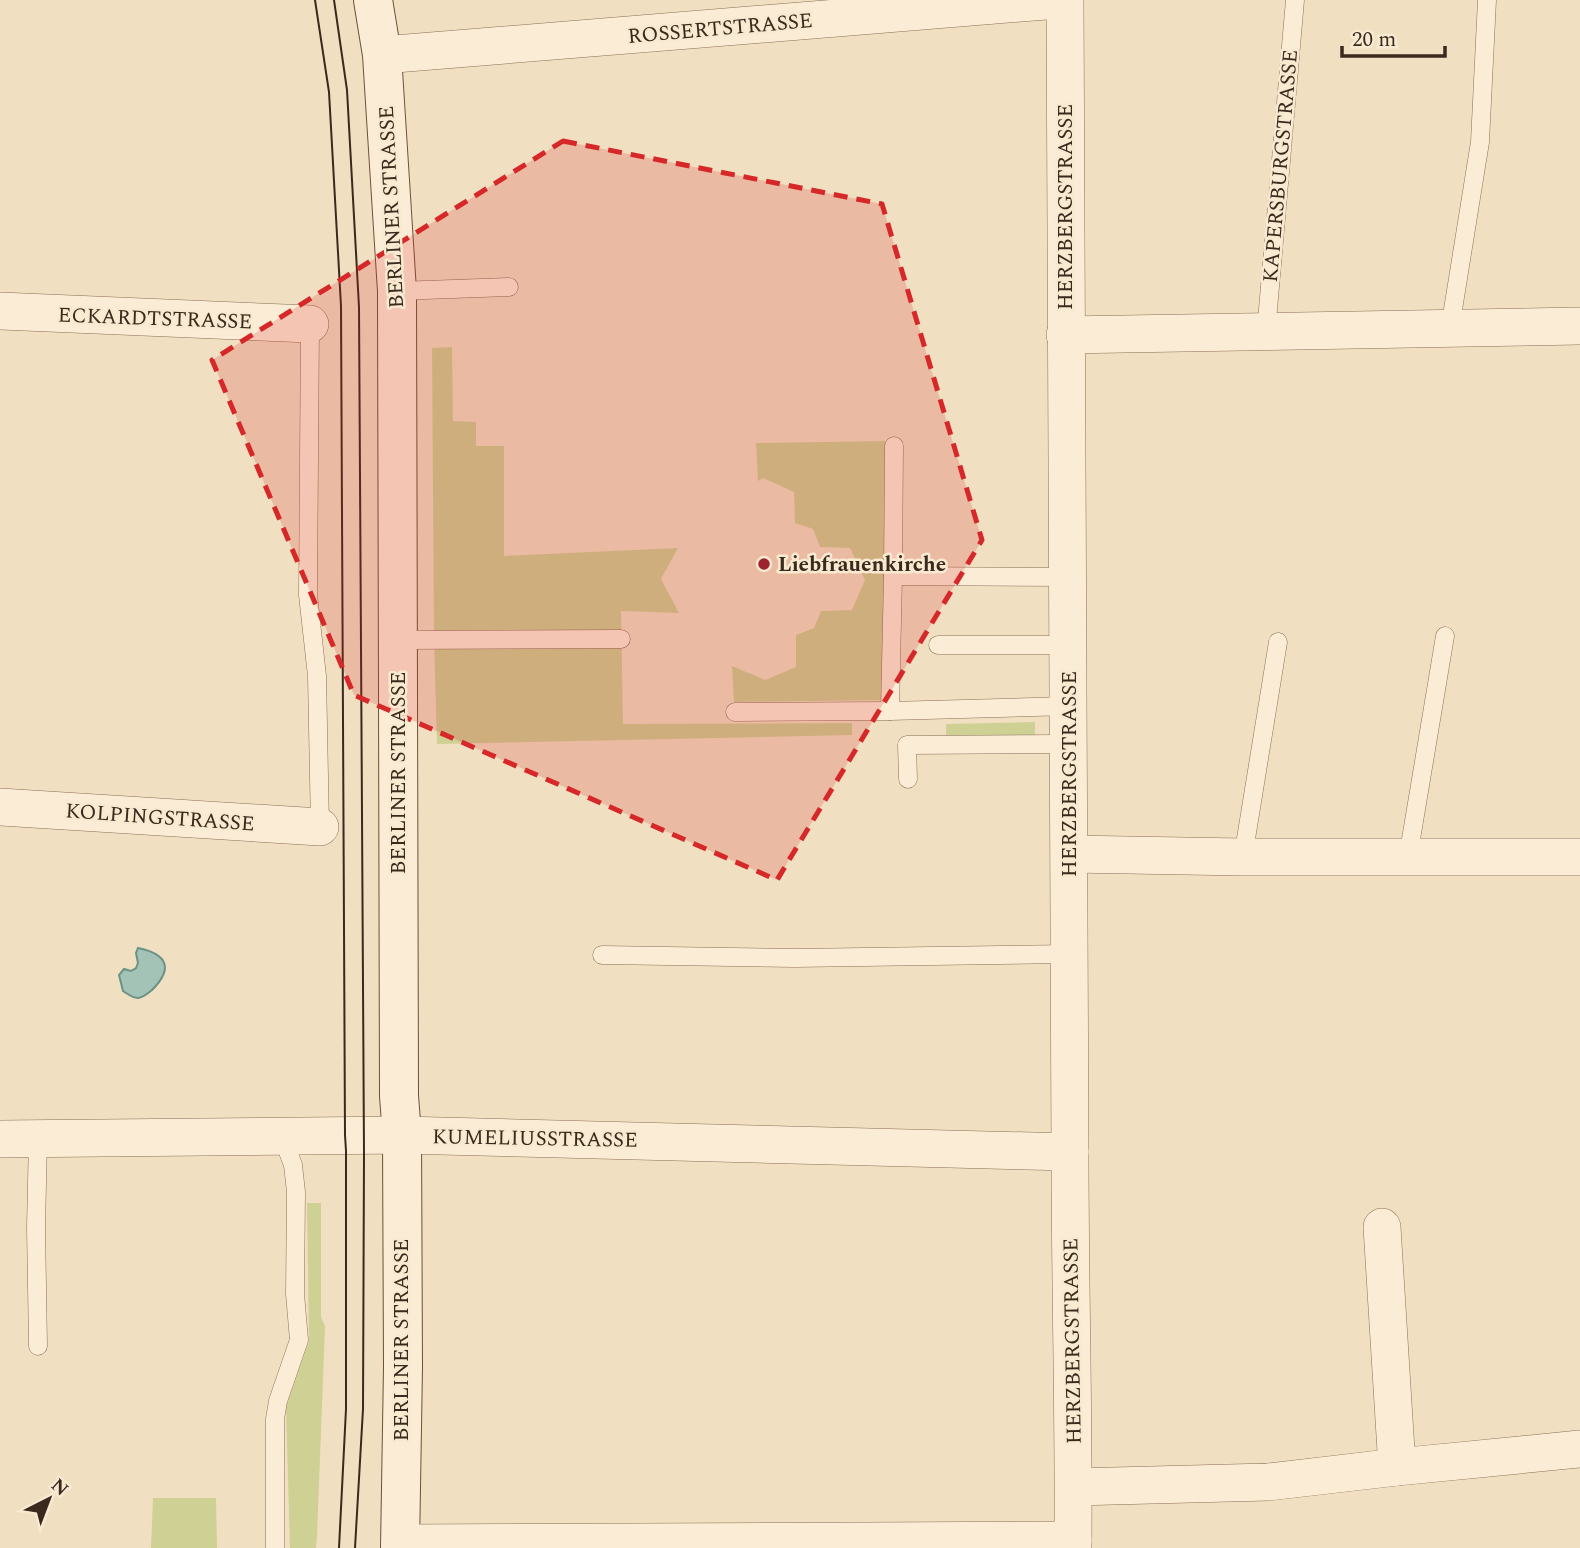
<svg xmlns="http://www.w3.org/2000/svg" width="1580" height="1548" font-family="Spectral,serif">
<rect width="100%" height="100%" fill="#f1dfc1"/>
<g fill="#ced094">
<polygon points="452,347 453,421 476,422 476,446 504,446 504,556 678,548 661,579 679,613 621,611 623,724 852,723 852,735 437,744 434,640 432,348"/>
<polygon points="885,441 886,700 734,702 732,666 765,680 796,667 796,635 814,628 821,611 852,610 865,580 850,548 820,547 813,529 795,523 794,492 763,478 758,481 756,443"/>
<polygon points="1035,722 1035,737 946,738 946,724"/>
<polygon points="307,1203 321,1203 321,1317 325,1326 317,1536 316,1548 290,1548 286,1407 309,1341"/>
<polygon points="153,1498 216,1498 217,1548 151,1548"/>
</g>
<path fill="#a4c3b7" stroke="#6a9285" stroke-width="2" d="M138 948C167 954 174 968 152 990 148 993 144 997 138 998 132 998 128 994 123 991L119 975 124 969 131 971 136 968 138 963 136 953Z"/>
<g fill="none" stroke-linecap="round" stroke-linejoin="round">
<defs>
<g id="lane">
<polyline points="397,291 509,287"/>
<polyline points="310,324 308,595 317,676 320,827"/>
<polyline points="1450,328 1480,142 1487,0"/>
<polyline points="1266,332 1295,0"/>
<polyline points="893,576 1067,577"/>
<polyline points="397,640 621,639"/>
<polyline points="938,645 1068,645"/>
<polyline points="890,711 893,576 894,446"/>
<polyline points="735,712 890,711 1069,706"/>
<polyline points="908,779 907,745 1069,744"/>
<polyline points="1243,857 1278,642"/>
<polyline points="1408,857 1445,636"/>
<polyline points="602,955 795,958 1070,954"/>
<polyline points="38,1139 36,1227 38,1346"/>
<polyline points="275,1548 275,1419 278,1401 299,1340 295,1294 296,1192 293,1165 282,1136"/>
</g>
<g id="street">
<path d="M1065 0C1065 384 1071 768 1070 1151 1070 1284 1074 1416 1073 1548"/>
<polyline points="382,55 1058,0"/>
<polyline points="0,311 310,324"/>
<polyline points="1065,335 1580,326"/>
<polyline points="0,807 320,827"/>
<polyline points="1070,854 1243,857 1580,857"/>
<polyline points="0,1139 402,1135 1070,1152"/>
<polyline points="1382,1227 1397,1467"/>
<polyline points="1074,1487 1268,1482 1397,1467 1580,1449"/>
<polyline points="400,1543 1073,1540"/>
</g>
<polyline id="secondary" points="373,0 382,55 397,291 399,1096 402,1135 403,1367 400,1548"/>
</defs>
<use href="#lane" stroke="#8c6f57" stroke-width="19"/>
<use href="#street" stroke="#8c6f57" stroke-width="38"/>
<use href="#secondary" stroke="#6e503a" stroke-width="40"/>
<use href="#lane" stroke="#fbedd5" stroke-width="18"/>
<use href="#street" stroke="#fbedd5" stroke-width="37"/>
<use href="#secondary" stroke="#fbedd5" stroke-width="38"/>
<g stroke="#3a291c" stroke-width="2">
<polyline points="315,0 329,92 341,306 345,1135 346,1151 346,1409 339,1548"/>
<polyline points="334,0 347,90 359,307 364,1153 363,1409 355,1548"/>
</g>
</g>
<path fill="#d62828" fill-opacity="0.2" stroke="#d62828" stroke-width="5" stroke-dasharray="14 9" stroke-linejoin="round" d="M563 141 882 204 982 540 777 880 354 695 212 360Z"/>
<circle fill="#9f232d" stroke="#f8ead1" stroke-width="2.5" cx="764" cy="564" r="7"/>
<g text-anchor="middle" stroke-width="5" stroke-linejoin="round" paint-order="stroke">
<g font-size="21" fill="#3a291c" stroke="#f8ead1">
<text transform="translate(720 28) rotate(-5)" y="7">ROSSERTSTRASSE</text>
<text transform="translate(1280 166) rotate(-85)" y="7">KAPERSBURGSTRASSE</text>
<text transform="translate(391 207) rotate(-93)" y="7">BERLINER STRASSE</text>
<text transform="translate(1065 207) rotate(-90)" y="7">HERZBERGSTRASSE</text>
<text transform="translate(155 318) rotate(2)" y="7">ECKARDTSTRASSE</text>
<text transform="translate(398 773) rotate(-90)" y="7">BERLINER STRASSE</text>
<text transform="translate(1069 774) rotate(-90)" y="7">HERZBERGSTRASSE</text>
<text transform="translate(160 817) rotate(4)" y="7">KOLPINGSTRASSE</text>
<text transform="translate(535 1138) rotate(1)" y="7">KUMELIUSSTRASSE</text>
<text transform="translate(401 1340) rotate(-90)" y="7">BERLINER STRASSE</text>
<text transform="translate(1072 1341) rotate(-91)" y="7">HERZBERGSTRASSE</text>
</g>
<g font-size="21" font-weight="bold" fill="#3a291c" stroke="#f8ead1" text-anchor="start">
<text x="778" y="571">Liebfrauenkirche</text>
</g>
</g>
<g transform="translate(49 1499) rotate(42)" stroke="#f8ead1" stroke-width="5" paint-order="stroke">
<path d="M0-5L12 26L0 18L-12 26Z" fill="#3a291c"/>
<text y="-10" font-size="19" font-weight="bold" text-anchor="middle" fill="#3a291c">N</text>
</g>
<path d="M1342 46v10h103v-10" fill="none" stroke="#3a291c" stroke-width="3.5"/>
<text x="1352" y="46" font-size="21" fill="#3a291c" stroke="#f8ead1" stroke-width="5" paint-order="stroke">20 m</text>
</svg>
